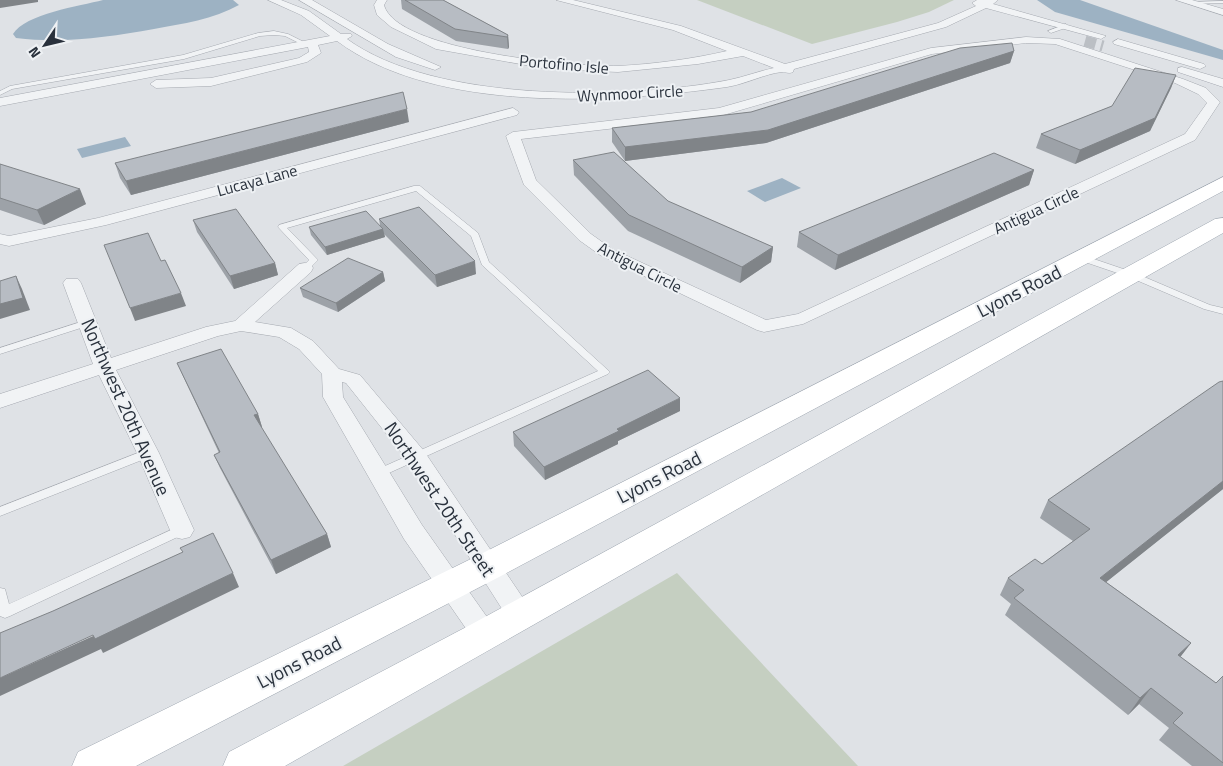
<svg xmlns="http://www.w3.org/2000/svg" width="1223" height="766" font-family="'Titillium Web',sans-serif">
<rect width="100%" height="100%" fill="#dfe2e6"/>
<g fill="#c5cfc1">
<polygon points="697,0 954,0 929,12 897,22 812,44"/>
<polygon points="677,573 858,766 343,766"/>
</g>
<g fill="#9db2c3">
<path d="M103 0H233L239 5C214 19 182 24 154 29 108 37 64 44 16 38L13 34C25 14 80 6 103 0Z"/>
<polygon points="1037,0 1080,0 1223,50 1223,60 1055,12"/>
<polygon points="125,137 131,146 82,158 77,149"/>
<polygon points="782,178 801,188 765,202 747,191"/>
</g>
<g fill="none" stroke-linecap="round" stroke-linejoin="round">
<polyline stroke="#bbbfc4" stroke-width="11" stroke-dasharray="11 5.5" stroke-linecap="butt" points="1085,41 1103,46"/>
<defs>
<g id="service">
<polygon points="1223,1 1223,3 1191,4 1189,3 1191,2"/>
<polygon points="1066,24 1068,27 1051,33 1048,31"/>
<polygon points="274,31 288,34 308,44 303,45 285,36 274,35 260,36 184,59 12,89 0,95 0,91 10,86 183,55 258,33"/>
<polygon points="414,186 420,186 478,233 489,262 610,372 608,374 380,477 376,476 374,473 376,470 598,371 482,265 471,236 416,191 287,228 318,260 308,270 302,270 301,268 309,260 278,227 279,225"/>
<polygon points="1079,256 1085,256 1135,273 1210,305 1223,308 1223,314 1204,309 1129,277 1079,260"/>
<polygon points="87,320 92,323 90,325 0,354 0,348"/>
<polygon points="148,449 152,450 153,453 152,456 0,516 0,507"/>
<polygon points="182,525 186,527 188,530 186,533 10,616 5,618 0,616 0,588 5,589 9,604"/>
</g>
<g id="minor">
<path d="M268 0H281L309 11 341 34H351L352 36 347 39C435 103 626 100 729 80 744 77 759 71 774 68L743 56 698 64 618 72 548 69 436 49 391 27 377 15 374 5 377 0H387L384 5C396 51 576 67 618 66 655 64 692 59 727 51L673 30 556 0H573L681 26 785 64 938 23 976 6 972 3 977 0H998L993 4 1106 36 1101 39 986 8 946 27 794 69 793 72C789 74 786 72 782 72 764 74 746 84 727 87 612 103 435 114 337 41L318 45 321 53 307 62 211 86 156 88 150 84 156 80 211 78 299 58 309 52 308 47 0 106V98L330 36 301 15Z"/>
<polygon points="299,0 312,0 388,44 441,67 435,70 396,57"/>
<polygon points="1176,0 1192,0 1223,9 1223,15"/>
<path d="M1026 37 1060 39 1183 79 1206 88 1220 102 1195 140 803 324 764 332 757 330 600 255 579 240 524 185 506 136 513 132 719 108 931 48ZM1026 43 1055 44 1175 83 1198 94 1207 103 1185 134 798 314 766 320 612 249 591 234 536 180 521 139 720 116 932 54Z"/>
<polygon points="1118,39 1204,64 1206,66 1200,69 1114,44 1113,42"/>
<polygon points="1182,67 1223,79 1223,87 1178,72 1178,68"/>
<polygon points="513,108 519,112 517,115 106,225 9,246 0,244 0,234 9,236 98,218"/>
<polygon points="305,263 311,264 313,268 311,272 255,322 291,328 313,341 339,369 360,375 424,451 529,607 533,615 529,623 520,626 511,623 408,461 346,383 342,382 343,397 422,525 494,627 498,635 494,643 485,647 476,643 404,539 323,397 322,374 299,349 279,337 241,331 218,336 116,370 159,453 194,530 190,537 182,539 174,537 170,530 137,453 99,375 0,408 0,394 93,364 63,283 66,279 78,279 81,283 111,358 206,327 235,321 299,264"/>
</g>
<g id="primary">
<polygon points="1223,177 1223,191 499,577 136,766 72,766 78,752 475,557"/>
<polygon points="1223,218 1223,233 285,766 223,766 229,752 472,624 1215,219"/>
</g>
</defs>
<use href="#service" stroke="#a5a9b0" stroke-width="1"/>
<use href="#minor" stroke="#a5a9b0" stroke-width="1"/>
<use href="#primary" stroke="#9fa7b1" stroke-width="1"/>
<use href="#service" fill="#f1f3f5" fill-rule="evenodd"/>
<use href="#minor" fill="#f1f3f5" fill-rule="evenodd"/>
<use href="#primary" fill="#fff" fill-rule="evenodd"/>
</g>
<g fill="#9da2a8">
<polygon points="401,0 443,0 508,35 509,47 508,49 456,41 402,9"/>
<polygon points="1014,51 1010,63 766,143 625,161 612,142 612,128 751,112"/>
<polygon points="1176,75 1171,88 1150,131 1075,164 1036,148 1041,134 1112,106"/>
<polygon points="409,122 131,195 120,178 115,163"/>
<polygon points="573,160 773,247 771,262 740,283 628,231 574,175"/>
<polygon points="0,164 86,204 44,225 0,210"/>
<polygon points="1034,170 1029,185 835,270 797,247 799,232"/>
<polygon points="379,219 476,274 437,287 384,234 385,237 327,255 311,235 309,227 380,225"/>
<polygon points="193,220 275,263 278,275 234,289 197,232"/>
<polygon points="383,272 385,281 338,312 303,297 300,288"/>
<polygon points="177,363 258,414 262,427 261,428 327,534 331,547 276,574 220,468 214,455 219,453 183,376"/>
<polygon points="1223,381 1223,489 1106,582 1191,643 1180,657 1216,683 1223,676 1223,766 1192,766 1159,740 1169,728 1139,704 1128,715 1005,615 1011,604 1000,595 1008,578 1042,564 1073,541 1040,518 1048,500"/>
<polygon points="680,411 618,441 618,444 545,480 514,446 513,432"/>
</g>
<g fill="#808488">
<polygon points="0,0 38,0 38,2 0,8"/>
<polygon points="508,35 509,47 508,49 507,37"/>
<polygon points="1014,51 1010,63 766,143 625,161 625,147"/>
<polygon points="1176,75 1171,88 1150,131 1075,164 1080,150"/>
<polygon points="407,109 409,122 131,195 126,181"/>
<polygon points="1034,170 1029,185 835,270 838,255"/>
<polygon points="80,189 86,204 44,225 37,210"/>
<polygon points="383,229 385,237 327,255 325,247"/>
<polygon points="773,247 771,262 740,283 742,267"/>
<polygon points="475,261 476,274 437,287 435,275"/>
<polygon points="275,263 278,275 234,289 230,276"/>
<polygon points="383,272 385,281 338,312 336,303"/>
<polygon points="16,276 22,289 30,310 0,319 0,304"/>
<polygon points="181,293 186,306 135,321 130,308"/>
<polygon points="680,398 680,411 618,441 618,444 545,480 544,467 617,429"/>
<polygon points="258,414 262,427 259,429 254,415"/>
<polygon points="1223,481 1223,489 1090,595 1100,578"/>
<polygon points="327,534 331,547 276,574 271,560"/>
<polygon points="233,573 239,587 103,653 101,649 0,696 0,678"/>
<polygon points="1191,643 1178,660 1178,655"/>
<polygon points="1151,688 1139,704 1128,715 1140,698"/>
</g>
<g fill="#b7bcc3" stroke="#808488">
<polygon points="405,0 443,0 508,35 507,37 455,29"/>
<polygon points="1012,43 1014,51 768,130 625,147 612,128 751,112 960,48"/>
<polygon points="1135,68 1176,75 1155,118 1080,150 1041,134 1112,106"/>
<polygon points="403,92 407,109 126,181 115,163"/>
<polygon points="614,152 668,201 773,247 742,267 629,215 573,160"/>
<polygon points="994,153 1034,170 838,255 799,232"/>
<polygon points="0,164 80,189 37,210 0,198"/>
<polygon points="419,207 475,261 435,275 379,219"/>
<polygon points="236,209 275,263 230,276 193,220"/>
<polygon points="366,211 383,229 325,247 309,227"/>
<polygon points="148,233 161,261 165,260 181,293 130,308 104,245"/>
<polygon points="348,258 383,272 336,303 300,288"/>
<polygon points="16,276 23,298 0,304 0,281"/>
<polygon points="221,349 258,414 254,415 327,534 271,560 214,455 220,452 177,363"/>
<polygon points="648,370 680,398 617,429 619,431 544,467 513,432"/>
<polygon points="1223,381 1223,481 1100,578 1191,643 1178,655 1216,683 1223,676 1223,763 1173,723 1183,713 1151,688 1140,698 1014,598 1024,590 1008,578 1035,559 1042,564 1090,529 1048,500 1219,382"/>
<polygon points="213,533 233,573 95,639 93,635 0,678 0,633 53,611 183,552 180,548"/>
</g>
<g text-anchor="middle" stroke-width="4" stroke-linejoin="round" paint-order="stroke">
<g font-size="16" fill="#29313c" stroke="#eef1f4">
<text transform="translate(564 64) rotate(5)" y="6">Portofino Isle</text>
<text transform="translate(630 93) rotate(-3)" y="6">Wynmoor Circle</text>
<text transform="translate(257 180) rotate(-15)" y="6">Lucaya Lane</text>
<text transform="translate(1036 210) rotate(-25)" y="6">Antigua Circle</text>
<text transform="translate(640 267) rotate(27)" y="6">Antigua Circle</text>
</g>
<g font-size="19" fill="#29313c" stroke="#eef1f4">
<text transform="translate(1019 291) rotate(-27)" y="7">Lyons Road</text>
<text transform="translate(126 407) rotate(66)" y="7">Northwest 20th Avenue</text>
<text transform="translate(659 477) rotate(-27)" y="7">Lyons Road</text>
<text transform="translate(440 499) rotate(56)" y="7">Northwest 20th Street</text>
<text transform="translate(299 662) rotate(-27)" y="7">Lyons Road</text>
</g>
</g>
<g transform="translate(45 45) rotate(235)" stroke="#eef1f4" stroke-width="4" paint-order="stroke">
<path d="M0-4L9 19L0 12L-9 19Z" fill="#29313c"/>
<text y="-8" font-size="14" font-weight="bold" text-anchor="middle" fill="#29313c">N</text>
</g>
</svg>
